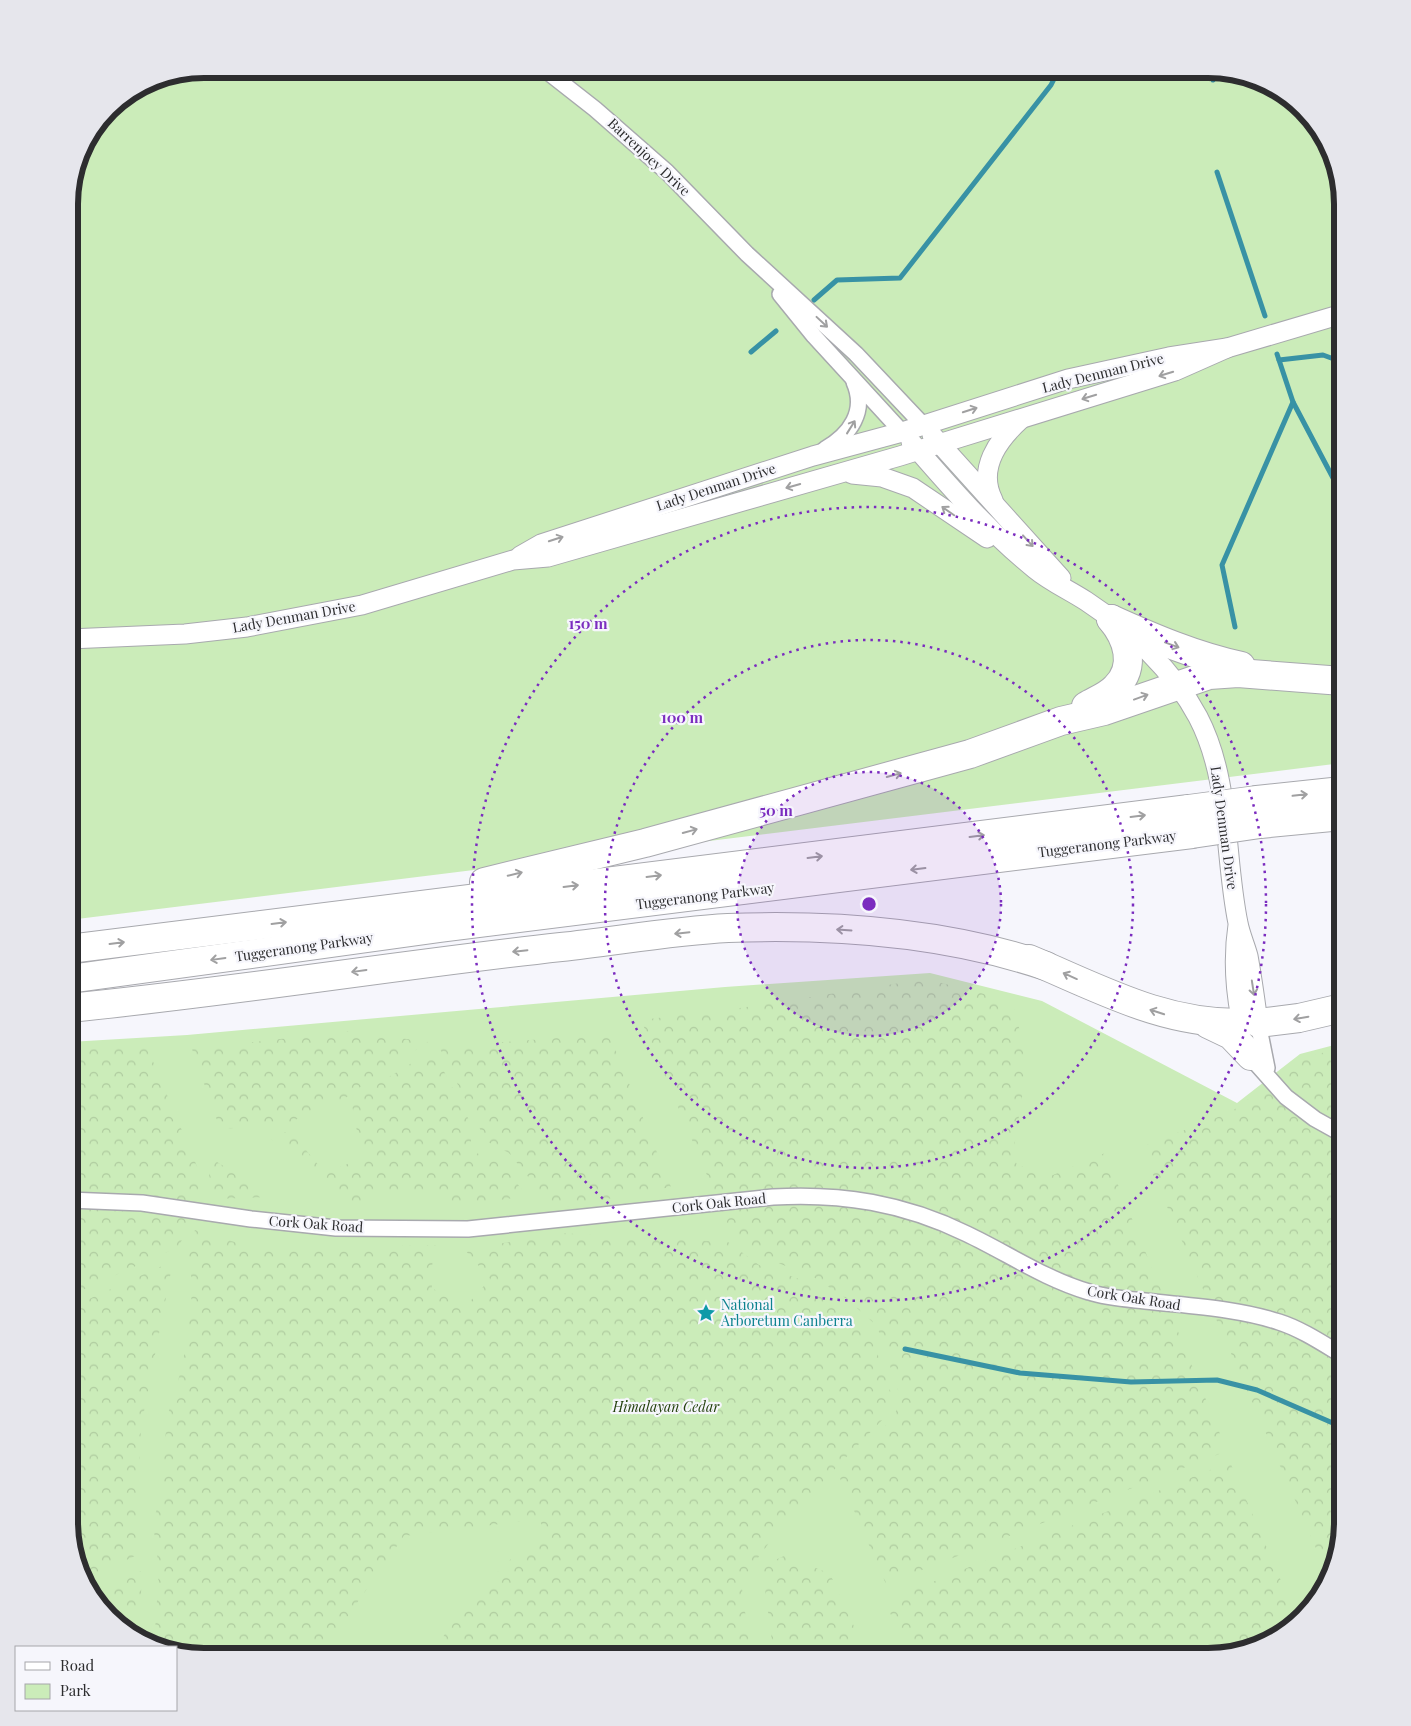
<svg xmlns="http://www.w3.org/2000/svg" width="1411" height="1726" viewBox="0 0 1411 1726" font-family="'Playfair Display',serif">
<defs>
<pattern id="forest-crowns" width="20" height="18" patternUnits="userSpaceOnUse" patternTransform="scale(1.25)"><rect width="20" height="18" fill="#cbecb9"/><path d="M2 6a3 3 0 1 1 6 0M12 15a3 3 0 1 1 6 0" fill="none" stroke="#afcb9f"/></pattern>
</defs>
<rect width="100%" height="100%" fill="#f6f6fc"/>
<g fill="#cbecb9">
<polygon points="203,69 1216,69 1275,87 1319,128 1342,203 1342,763 69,920 69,194 83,143 114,102 152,79"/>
<polygon points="930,973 1042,1001 1237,1103 1300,1054 1342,1043 1342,1523 1328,1583 1283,1634 1208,1657 203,1657 176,1651 176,1647 160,1647 143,1643 92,1598 69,1523 69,1042 187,1035 725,987"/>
</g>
<g fill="url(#forest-crowns)">
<polygon points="926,979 1012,1001 1026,1054 1025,1078 1013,1154 1017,1165 1053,1175 1105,1153 1227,1451 886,1584 839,1476 895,1415 900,1396 877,1326 847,1299 812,1276 757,1255 732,1234 641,1020 740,1008"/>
<polygon points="350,1031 428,1042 377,1075 344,1099 313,1109 289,1124 220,1129 192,1049"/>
<polygon points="609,1034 671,1187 554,1209 509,1153 486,1141 439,1047"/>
<polygon points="147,1047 201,1176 192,1222 178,1247 69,1296 69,1050"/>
<polygon points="1342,1048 1342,1523 1329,1578 1141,1147 1231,1112 1302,1058"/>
<polygon points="433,1050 471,1124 471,1151 500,1162 527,1196 454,1207 431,1191 377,1192 358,1213 265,1134 291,1132 325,1173 362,1158 352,1105 379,1083"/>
<polygon points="206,1155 272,1197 213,1199"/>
<polygon points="195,1230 258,1249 436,1245 431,1271 432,1288 464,1308 490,1279 465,1250 559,1233 728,1242 759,1265 808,1282 855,1317 871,1335 892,1396 888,1414 829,1475 769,1543 741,1581 751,1657 438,1657 435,1649 464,1605 517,1553 544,1538 540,1519 404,1536 319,1657 203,1657 176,1651 176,1647 154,1646 159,1570 153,1523 161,1493 167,1417 183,1364 191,1303 192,1286 188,1243"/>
<polygon points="173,1261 141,1427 135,1556 86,1579 69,1523 69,1308"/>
<polygon points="1230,1462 1297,1618 1283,1634 1208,1657 909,1657 885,1601"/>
<polygon points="786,1555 830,1574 868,1657 774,1657 762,1566"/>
<polygon points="143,1570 137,1638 92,1598 90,1594"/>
</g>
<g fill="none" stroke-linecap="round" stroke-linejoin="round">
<g stroke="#3892a5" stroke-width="5">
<polyline points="1210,69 1213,80"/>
<polyline points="1217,172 1265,316"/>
<polyline points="814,300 837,280 900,278 1051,85 1057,73"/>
<polyline points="751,352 776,331"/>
<polyline points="1279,360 1323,355 1342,362"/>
<polyline points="1293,402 1342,495"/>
<polyline points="1235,627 1222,565 1293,402 1277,354"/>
<polyline points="905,1349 1020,1373 1131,1382 1217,1380 1257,1390 1342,1427"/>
</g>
<g stroke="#a8a9ae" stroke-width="18">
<g id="minor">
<polyline points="544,69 595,109 667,172 747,254 856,354 924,426"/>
<polyline points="780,294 814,336 902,432"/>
<path d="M 825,449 C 850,435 867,411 854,382"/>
<polyline points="1258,1023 1267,1068"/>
<polyline points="1249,1050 1254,1061 1286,1097 1315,1119 1342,1134"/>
<path d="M 69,1200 L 142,1203 L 251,1219 L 336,1228 L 468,1229 L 773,1197 C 841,1193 904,1203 967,1234 C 1007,1253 1045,1279 1089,1292 C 1107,1298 1126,1299 1145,1301 C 1189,1306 1236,1308 1279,1322 C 1301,1329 1322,1343 1342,1355"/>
</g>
</g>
<g stroke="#a8a9ae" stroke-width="21">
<g id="tertiary">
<polyline points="932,435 1061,578"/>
<path d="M 911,442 C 950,487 989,532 1035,569 C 1051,582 1069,590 1086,601 C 1130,630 1173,670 1198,717 C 1231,780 1224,855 1238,923 C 1240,934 1245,945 1248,956 C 1252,978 1255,1000 1258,1023 L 1242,1023 C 1235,990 1233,958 1238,925"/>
<polyline points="852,474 882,477 913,488 987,538"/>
<path d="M 993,500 C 977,469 998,440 1020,420"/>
<polyline points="520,556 541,544 813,456 902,432 1068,379 1169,357 1227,348 1342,314"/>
<polyline points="69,639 185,634 247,627 362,605 513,560 548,557 900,456 1175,371 1227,348"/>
</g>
</g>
<g stroke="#a8a9ae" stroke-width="30">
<g id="motorway">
<path d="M 1111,619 C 1153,638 1195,656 1241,666"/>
<path d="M 1086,706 C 1096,700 1108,696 1116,687 C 1137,666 1127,638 1111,619"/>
<polyline points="1257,800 1342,791"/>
<polyline points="1260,824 1342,816"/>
<polyline points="484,882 645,843 970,754 1061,721 1104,711 1209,675 1238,673 1342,681"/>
<polyline points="69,949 1189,809"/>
<path d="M 1029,959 C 1101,989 1162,1024 1242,1023"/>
<polyline points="69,979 440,928 1192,834"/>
<path d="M 69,1008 C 233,992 397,965 561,947 C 616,941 672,931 728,928 C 836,924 944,932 1046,966"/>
<polyline points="1258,1023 1299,1018 1342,1008"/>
<polyline points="1208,1024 1231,1035 1251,1056"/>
</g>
</g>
<use href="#minor" stroke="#fff" stroke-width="15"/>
<use href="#tertiary" stroke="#fff" stroke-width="19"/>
<use href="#motorway" stroke="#fff" stroke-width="28"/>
<g stroke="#a8a9ae" stroke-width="30" stroke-linecap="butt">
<g id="motorway-bridge">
<polyline points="1189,809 1257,800"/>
<polyline points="1192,834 1260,824"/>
</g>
</g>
<use href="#motorway-bridge" stroke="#fff" stroke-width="28"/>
</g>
<defs><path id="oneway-shaft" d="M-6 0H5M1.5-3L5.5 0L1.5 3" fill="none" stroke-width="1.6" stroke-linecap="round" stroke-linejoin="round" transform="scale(1.25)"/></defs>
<g stroke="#a0a0a1">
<use href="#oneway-shaft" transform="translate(822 322) rotate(43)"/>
<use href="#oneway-shaft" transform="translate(1166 374) rotate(163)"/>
<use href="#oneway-shaft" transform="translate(1089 397) rotate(163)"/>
<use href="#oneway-shaft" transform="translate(970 410) rotate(-18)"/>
<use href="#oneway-shaft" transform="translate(851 427) rotate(-58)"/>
<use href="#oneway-shaft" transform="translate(793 486) rotate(164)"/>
<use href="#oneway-shaft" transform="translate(948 511) rotate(-145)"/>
<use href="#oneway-shaft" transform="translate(556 539) rotate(-18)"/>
<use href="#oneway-shaft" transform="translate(1028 541) rotate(48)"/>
<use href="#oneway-shaft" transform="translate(1172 645) rotate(20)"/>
<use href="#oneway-shaft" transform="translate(1141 697) rotate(-20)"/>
<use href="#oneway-shaft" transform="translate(894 775) rotate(-15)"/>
<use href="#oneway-shaft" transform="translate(1300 795) rotate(-6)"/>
<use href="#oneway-shaft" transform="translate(1138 816) rotate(-7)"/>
<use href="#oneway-shaft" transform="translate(690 831) rotate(-15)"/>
<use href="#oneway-shaft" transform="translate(977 836) rotate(-7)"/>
<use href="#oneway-shaft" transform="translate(815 857) rotate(-7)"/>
<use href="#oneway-shaft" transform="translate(918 869) rotate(173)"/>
<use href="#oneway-shaft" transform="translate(515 874) rotate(-14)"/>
<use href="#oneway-shaft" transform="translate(654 876) rotate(-7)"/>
<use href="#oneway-shaft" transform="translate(571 886) rotate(-7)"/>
<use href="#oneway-shaft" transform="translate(279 923) rotate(-7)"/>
<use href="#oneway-shaft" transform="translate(844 930) rotate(-176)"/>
<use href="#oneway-shaft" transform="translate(682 933) rotate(174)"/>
<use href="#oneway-shaft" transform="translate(117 943) rotate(-7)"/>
<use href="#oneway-shaft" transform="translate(520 951) rotate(174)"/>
<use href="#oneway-shaft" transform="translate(218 959) rotate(172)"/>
<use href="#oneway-shaft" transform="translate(359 971) rotate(172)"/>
<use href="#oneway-shaft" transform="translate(1070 976) rotate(-156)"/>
<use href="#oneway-shaft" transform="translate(1253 988) rotate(81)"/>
<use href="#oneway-shaft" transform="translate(1157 1012) rotate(-162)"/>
<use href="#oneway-shaft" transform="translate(1301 1018) rotate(170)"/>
</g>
<circle cx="869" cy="904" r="132" fill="#7b2cbf" fill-opacity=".12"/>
<g fill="none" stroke="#7b2cbf" stroke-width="2.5" stroke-dasharray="2.5 5">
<circle cx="869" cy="904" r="132"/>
<circle cx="869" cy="904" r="264"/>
<circle cx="869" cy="904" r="397"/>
</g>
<defs>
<g id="sight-bare" transform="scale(1.5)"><path d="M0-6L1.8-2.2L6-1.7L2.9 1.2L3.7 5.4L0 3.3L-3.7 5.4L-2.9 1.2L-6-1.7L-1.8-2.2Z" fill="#0f9aa8" stroke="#f6f6fc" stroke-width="2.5" paint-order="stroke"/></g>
</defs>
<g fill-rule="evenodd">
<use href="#sight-bare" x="706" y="1313"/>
</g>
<g text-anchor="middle" stroke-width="4.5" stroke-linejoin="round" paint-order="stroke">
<g font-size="14" fill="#2d2d2f" stroke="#f6f6fc">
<text transform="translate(649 157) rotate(43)" y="5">Barrenjoey Drive</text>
<text transform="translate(1103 373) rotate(-14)" y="5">Lady Denman Drive</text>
<text transform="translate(716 487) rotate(-18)" y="5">Lady Denman Drive</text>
<text transform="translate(294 617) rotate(-10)" y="5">Lady Denman Drive</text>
<text transform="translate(1224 828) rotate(82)" y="5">Lady Denman Drive</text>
<text transform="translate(1107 844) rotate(-7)" y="5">Tuggeranong Parkway</text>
<text transform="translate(705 896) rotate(-7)" y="5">Tuggeranong Parkway</text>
<text transform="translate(304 947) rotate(-8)" y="5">Tuggeranong Parkway</text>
<text transform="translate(719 1203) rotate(-6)" y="5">Cork Oak Road</text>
<text transform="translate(316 1224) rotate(4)" y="5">Cork Oak Road</text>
<text transform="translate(1134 1298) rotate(9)" y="5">Cork Oak Road</text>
</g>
<g font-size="14" fill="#0d838f" stroke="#f6f6fc" text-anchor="start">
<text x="721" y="1310">National<tspan x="721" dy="16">Arboretum Canberra</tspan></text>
</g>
<g font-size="14" font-style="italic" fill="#23410c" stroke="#f6f6fc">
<text x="666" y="1412">Himalayan Cedar</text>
</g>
</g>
<path d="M0 0H1411V1726H0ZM204 78H1208A126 126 0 0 1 1334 204V1522A126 126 0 0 1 1208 1648H204A126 126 0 0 1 78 1522V204A126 126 0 0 1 204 78Z" fill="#e6e6ec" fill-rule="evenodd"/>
<path fill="none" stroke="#2d2d2f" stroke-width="6" d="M204 78H1208A126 126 0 0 1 1334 204V1522A126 126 0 0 1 1208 1648H204A126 126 0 0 1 78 1522V204A126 126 0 0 1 204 78Z"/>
<circle cx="869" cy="904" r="8" fill="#7b2cbf" stroke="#f6f6fc" stroke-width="2.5"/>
<g font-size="15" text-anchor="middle" font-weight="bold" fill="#7b2cbf" stroke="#f6f6fc" stroke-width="4.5" stroke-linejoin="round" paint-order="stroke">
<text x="588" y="629">150 m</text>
<text x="682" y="723">100 m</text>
<text x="776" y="816">50 m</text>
</g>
<rect x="15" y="1646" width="162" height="65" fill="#f6f6fc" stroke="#a6a6aa"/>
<rect x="25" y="1662" width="25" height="8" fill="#ffffff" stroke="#a6a6aa"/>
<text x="60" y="1671" font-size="15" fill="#2d2d2f">Road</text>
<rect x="25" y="1684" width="25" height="15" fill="#cbecb9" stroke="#a6a6aa"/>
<text x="60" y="1696" font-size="15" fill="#2d2d2f">Park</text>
</svg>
